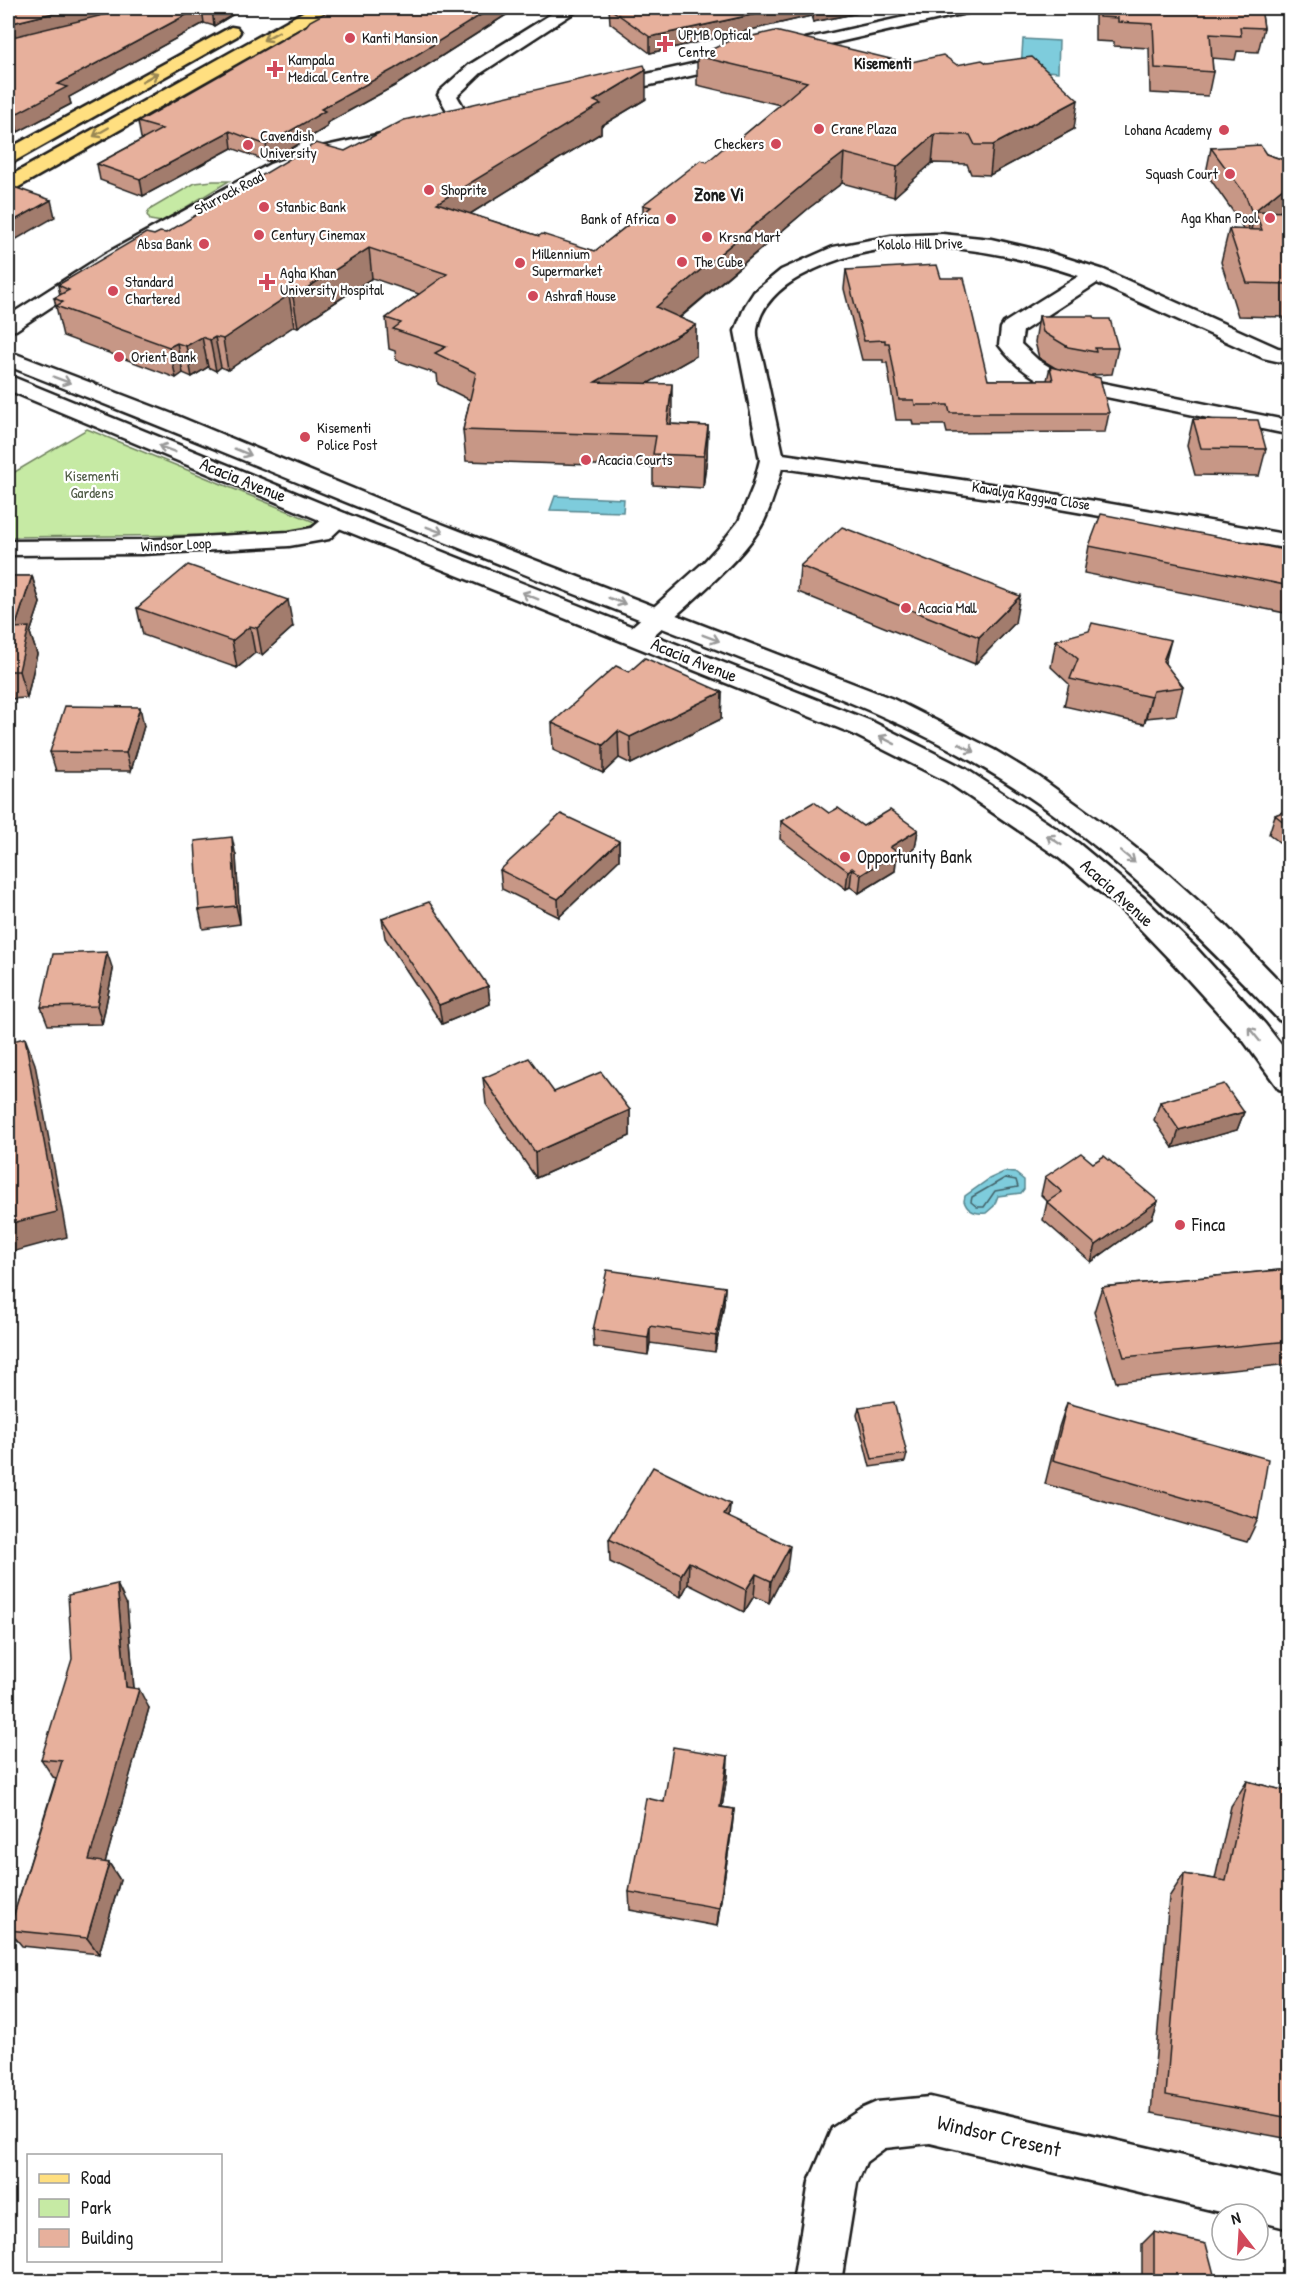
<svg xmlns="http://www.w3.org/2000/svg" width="1297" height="2289" viewBox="0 0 1297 2289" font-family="'Patrick Hand',sans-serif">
<rect width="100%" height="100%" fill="#fff"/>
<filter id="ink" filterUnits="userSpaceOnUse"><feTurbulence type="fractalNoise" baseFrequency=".0167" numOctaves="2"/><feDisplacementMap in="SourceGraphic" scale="12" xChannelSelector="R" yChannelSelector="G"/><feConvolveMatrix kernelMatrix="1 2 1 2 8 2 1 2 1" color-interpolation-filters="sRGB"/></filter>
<g filter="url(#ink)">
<g fill="#c6eaa4" stroke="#718360" stroke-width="1.5">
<polygon points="213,181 229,181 162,222 150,220 147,215 149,210 195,183"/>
<polygon points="87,429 317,523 301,531 216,535 8,537 8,476"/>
</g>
<g fill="#7eccdc" stroke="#57868f" stroke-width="1.5">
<polygon points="1023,39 1059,41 1058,72 1021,69"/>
<polygon points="555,496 624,499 623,512 550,510"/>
<path d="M 1004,1172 L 1015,1173 L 1024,1180 L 1024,1189 L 1021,1193 L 998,1196 L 994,1206 L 986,1213 C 975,1214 967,1211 964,1201 L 965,1196 L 989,1179 Z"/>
</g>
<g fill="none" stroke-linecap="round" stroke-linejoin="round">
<polygon stroke="#436269" stroke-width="1.5" points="1005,1178 1016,1180 1018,1187 995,1191 984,1207 977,1207 971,1202 972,1197"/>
<g stroke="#1c1c1c" stroke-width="5">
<g id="street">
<polygon points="561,8 581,8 481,73 457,96 471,120 469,124 455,124 438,95 440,91 469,65"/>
<polygon points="945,8 975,8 972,12 966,13 602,96 595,94 593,90 595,86 602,84"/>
<polygon points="403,129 410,131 413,135 410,139 329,157 284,172 119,262 16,330 8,331 8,316 105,254 270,164 317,148"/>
<path d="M 942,234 L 991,239 L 1047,252 L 1104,270 L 1278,348 L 1290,350 L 1290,364 L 1263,358 L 1097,283 L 1023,331 L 1021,344 L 1038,360 L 1063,375 L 1290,421 L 1290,431 L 1282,433 L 1048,385 C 1028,375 1012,363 999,345 L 1001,328 L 1004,323 L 1079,276 C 990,247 888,228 801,276 C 781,287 760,305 757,330 C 756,339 761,352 763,361 C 770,392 776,423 783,454 L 1031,490 L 1290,535 L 1290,549 L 1031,504 L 782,468 C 777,486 772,504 764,521 C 744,560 679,612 645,643 L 636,645 L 627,643 L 623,637 L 627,631 L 704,562 L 724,540 L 739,521 L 753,487 L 760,460 L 735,331 L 745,306 L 754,292 L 781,270 L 833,247 L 891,236 Z"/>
<polygon points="338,512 347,514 350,519 329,539 289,546 142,554 8,555 8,541 142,540 289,532 312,528 329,514"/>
<polygon points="930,2097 1290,2181 1290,2229 1258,2221 1258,2214 1228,2214 930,2143 885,2148 866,2162 857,2183 841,2282 793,2282 809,2182 832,2128 861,2109 877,2102"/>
</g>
</g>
<g stroke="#1c1c1c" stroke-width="5">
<g id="secondary">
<path d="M 8,351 L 175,415 L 390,504 L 893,699 L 994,750 L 1039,777 L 1119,835 L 1168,874 L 1224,924 L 1290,992 L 1290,1023 L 1279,1020 C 1187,924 1092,830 975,763 C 910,725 840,698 770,670 C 702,644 635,617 567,591 C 380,517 195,439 8,366 Z"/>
<polygon points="8,375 347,514 871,721 966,769 1078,843 1144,898 1196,948 1265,1024 1290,1056 1290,1092 1279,1089 1243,1040 1174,964 1124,912 1058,857 946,781 851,733 329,524 8,390"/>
</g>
</g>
<g stroke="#1c1c1c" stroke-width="5">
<g id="primary">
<polygon points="310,8 331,8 328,12 15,189 8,191 8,177"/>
<polygon points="231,27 237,28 240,32 237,36 15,161 8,163 8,149"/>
</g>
</g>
<use href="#street" fill="#fff" fill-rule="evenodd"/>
<use href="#secondary" fill="#fff" fill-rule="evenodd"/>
<use href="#primary" fill="#ffdf80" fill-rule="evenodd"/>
</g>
<g fill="#c79786" stroke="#1c1c1c" stroke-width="1.5">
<polygon points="8,8 244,8 214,26 204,23 69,97 71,104 18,132 8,130"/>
<polygon points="334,8 517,8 396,85 327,123 327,127 269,162 232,148 143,196 100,180 97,164 143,139 141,138 138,122 306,26"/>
<polygon points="609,8 884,8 813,22 811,16 650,53 610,23"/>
<polygon points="1095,8 1261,8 1264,28 1258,52 1237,51 1235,60 1212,58 1213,72 1208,96 1150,93 1149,48 1114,46 1114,42 1095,41"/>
<polygon points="697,56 907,63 957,65 1074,129 990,175 971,174 967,164 932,163 894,197 842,183 809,208 680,318 696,325 696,356 648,383 672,415 670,424 708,426 707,457 703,488 653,485 653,467 466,461 463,430 470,400 438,384 437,374 396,360 395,351 389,349 386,318 419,294 372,278 298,327 294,326 228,370 221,367 216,371 208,367 192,377 183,373 176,378 63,336 54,298 60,295 58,285 154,235 166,233 345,151 646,99 601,126 601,133 470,214 539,236 595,251 643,213 643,205 732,145 780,105 697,85"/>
<polygon points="1211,148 1266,154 1290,162 1290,202 1278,212 1290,212 1290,332 1288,332 1283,317 1238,316 1221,262 1229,229 1243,230 1239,220 1206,173"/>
<polygon points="846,270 941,278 988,380 1047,380 1050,367 1057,369 1039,358 1035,342 1039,316 1095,319 1118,348 1112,374 1092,375 1092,376 1109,413 1105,432 947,433 945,425 913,425 912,420 896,420 887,363 883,363 883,360 862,360 844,289"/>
<polygon points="1193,419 1266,449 1259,476 1195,475 1187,446"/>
<polygon points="1089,546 1290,551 1290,614 1084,573"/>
<polygon points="800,566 1015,623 975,664 798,592"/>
<polygon points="8,576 32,576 40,603 30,633 37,654 27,698 8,699"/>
<polygon points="137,608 293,627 262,655 255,653 237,668 143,635"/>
<polygon points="1056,640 1165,664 1183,687 1176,715 1146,718 1144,724 1064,706 1069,684 1051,667"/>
<polygon points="629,672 722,692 721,719 631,764 619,758 603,773 553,750 552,723"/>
<polygon points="144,726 131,771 56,771 50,752"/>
<polygon points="1290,809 1290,851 1269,834 1275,815"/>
<polygon points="829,813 863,826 918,830 915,848 896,860 895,871 859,893 850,887 846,889 780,839 781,821"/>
<polygon points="619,841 619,860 559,917 502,889 500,870"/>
<polygon points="236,856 240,924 203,929 199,910"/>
<polygon points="382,919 488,986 490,1004 442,1024 385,938"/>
<polygon points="113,970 102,1024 48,1025 41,1007"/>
<polygon points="483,1078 554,1092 630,1110 630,1136 536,1178 486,1104"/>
<polygon points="1160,1102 1244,1112 1237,1130 1173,1148 1154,1120"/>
<polygon points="1093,1163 1158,1201 1152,1218 1091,1262 1043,1220 1047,1202 1048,1202 1041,1195 1045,1177"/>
<polygon points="1290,1269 1290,1364 1116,1382 1094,1312 1102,1287"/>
<polygon points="725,1287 724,1304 715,1352 650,1343 648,1355 594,1347 593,1330"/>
<polygon points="1067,1403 1258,1519 1247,1542 1045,1484 1059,1427"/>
<polygon points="859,1407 907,1454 905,1462 870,1467 857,1415"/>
<polygon points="730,1504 729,1517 787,1569 769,1603 754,1596 744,1612 688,1584 681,1597 610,1562 609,1539"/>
<polygon points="127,1605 134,1688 149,1708 105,1862 109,1863 120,1880 99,1954 22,1946 9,1930 56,1778 53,1777 41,1759"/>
<polygon points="728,1756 727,1776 722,1807 734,1809 732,1828 717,1926 630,1910 629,1892 664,1802"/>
<polygon points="1247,1781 1290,1792 1290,2139 1151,2113 1169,1897 1184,1874 1215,1879 1231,1806"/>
<polygon points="1154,2232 1216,2282 1142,2282 1142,2244"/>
</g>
<g fill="#a27b6d" stroke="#1c1c1c" stroke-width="1.5">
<polygon points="74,8 145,8 8,42 8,24"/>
<polygon points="199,8 202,8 204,23 69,97 71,104 18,132 14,115 58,84"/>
<polygon points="214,8 244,8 214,26 212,9"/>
<polygon points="492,8 517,8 396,85 327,123 327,127 269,162 266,145 321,109"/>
<polygon points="783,8 812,8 811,16 650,53 650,37"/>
<polygon points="814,8 884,8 813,22"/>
<polygon points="646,70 646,99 601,126 601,133 439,233 437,203 594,101"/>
<polygon points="1078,100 1074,129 990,175 993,145"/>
<polygon points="230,131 232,148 143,196 140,179"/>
<polygon points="935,134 932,163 894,197 897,167"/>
<polygon points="844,153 842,183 809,208 656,337 656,307 811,178"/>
<polygon points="1290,182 1290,202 1261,226 1255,211 1250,235 1246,238 1252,213"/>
<polygon points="51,200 55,217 8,244 8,224"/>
<polygon points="369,248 372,278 298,327 293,297"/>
<polygon points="289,295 294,326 228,370 223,339"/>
<polygon points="696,325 696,356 596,413 595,382"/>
<polygon points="202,337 208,367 192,377 186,346"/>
<polygon points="215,337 221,367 216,371 210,340"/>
<polygon points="177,343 183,373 176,378 169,347"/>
<polygon points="672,384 672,415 667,455 667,424"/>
<polygon points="708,426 707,457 703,488 704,456"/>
<polygon points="32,576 40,603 30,633 37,654 27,698 19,671 15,628"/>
<polygon points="1020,596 1015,623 975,664 979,637"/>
<polygon points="288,600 293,627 262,655 257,628"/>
<polygon points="250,626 255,653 237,668 232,641"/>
<polygon points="1171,640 1164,667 1163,661"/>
<polygon points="1153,691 1146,718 1144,724 1151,697"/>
<polygon points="722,692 721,719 631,764 630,737"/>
<polygon points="140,707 144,726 131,771 126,753"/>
<polygon points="618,731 619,758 603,773 603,745"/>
<polygon points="918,830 915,848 896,860 895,871 859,893 861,875 890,847"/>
<polygon points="232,837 236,856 240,924 236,906"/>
<polygon points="619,841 619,860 559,917 558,899"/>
<polygon points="852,868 850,887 846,889 848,871"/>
<polygon points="107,952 113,970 102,1024 97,1006"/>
<polygon points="488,986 490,1004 442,1024 439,1005"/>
<polygon points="25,1038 35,1064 67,1237 8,1253 8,1224"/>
<polygon points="630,1110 630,1136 536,1178 535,1152"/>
<polygon points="1244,1112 1237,1130 1173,1148 1179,1130"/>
<polygon points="1158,1201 1152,1218 1091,1262 1096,1245"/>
<polygon points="725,1287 724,1304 715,1352 716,1336"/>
<polygon points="650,1326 650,1343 648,1355 648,1338"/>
<polygon points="730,1504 728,1527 724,1515"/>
<polygon points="790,1546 787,1569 769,1603 771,1581"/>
<polygon points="689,1562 688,1584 681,1597 681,1575"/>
<polygon points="756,1574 754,1596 744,1612 746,1590"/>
<polygon points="117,1584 127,1605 135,1702 139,1689 149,1708 101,1877 89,1860 126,1687"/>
<polygon points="728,1756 727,1776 719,1826 720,1807"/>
<polygon points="734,1809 732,1828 717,1926 719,1908"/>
<polygon points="109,1863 120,1880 99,1954 87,1938"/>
</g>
<g fill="#e7b09c" stroke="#1c1c1c" stroke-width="1.5">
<polygon points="8,8 74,8 8,24"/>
<polygon points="132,8 199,8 58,84 67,87 14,115 8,113 8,38"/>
<polygon points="334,8 492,8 394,69 321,109 325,111 266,145 230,131 140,179 97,164 162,129 138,122 306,26 310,21"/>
<polygon points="609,8 783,8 650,37"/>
<polygon points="1099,8 1261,8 1264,28 1240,27 1241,36 1210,34 1213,72 1155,68 1153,24 1118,22 1118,18 1099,17"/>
<polygon points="775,31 907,63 943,55 957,65 982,60 987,63 1032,57 1078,100 993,145 975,145 970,135 935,134 897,167 844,153 811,178 656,307 696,325 595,382 672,384 667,424 708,426 704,456 653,454 656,436 463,430 476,373 435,353 446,347 393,329 401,323 386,318 447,274 369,248 293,297 289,295 223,339 215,337 210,340 202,337 186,346 177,343 169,347 56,306 63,302 54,298 69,290 58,285 146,233 154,235 160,232 166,233 316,143 345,151 404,120 644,65 646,70 594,101 601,104 437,203 539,236 542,234 595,251 651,207 643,205 701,160 707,162 728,144 732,145 807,82 697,56 730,41"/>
<polygon points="1260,145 1266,154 1290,162 1290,182 1252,213 1245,194 1211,148"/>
<polygon points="8,185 51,200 8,224"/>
<polygon points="1255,211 1290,212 1290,284 1247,283 1229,229 1262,230"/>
<polygon points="937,265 941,278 964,278 988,380 1053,380 1050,367 1100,378 1109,413 950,413 948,405 915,405 914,400 899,400 889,343 885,343 885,340 864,341 846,270"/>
<polygon points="1039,316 1094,316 1095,319 1110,319 1118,348 1095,348 1096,352 1068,347 1043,332"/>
<polygon points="1193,419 1258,420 1266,449 1201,448"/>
<polygon points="1101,514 1290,551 1290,586 1089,546"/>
<polygon points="842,527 1020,596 979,637 800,566"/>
<polygon points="188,565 288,600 257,628 250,626 232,641 137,608"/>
<polygon points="8,576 32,576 15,628 29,627 19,671 8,671"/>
<polygon points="1092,623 1171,640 1163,661 1183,687 1153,691 1151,697 1070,679 1078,659 1056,640 1089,631"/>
<polygon points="645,658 722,692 630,737 618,731 603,745 552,723 616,666 629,672"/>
<polygon points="65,706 140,707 126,753 50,752"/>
<polygon points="814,802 829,813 838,808 863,826 890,810 918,830 890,847 897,852 861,875 852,868 848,871 781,821"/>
<polygon points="1290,809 1290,827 1275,815"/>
<polygon points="561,814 619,841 558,899 500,870"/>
<polygon points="232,837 236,906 199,910 195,841"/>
<polygon points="429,902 488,986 439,1005 382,919"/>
<polygon points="107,952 97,1006 41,1007 53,954"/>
<polygon points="25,1038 57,1212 8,1224 8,1042"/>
<polygon points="529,1058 554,1092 601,1072 630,1110 535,1152 483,1078"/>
<polygon points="1224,1084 1244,1112 1179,1130 1160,1102"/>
<polygon points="1081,1153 1093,1163 1104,1156 1158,1201 1096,1245 1047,1202 1062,1192 1045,1177"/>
<polygon points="1290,1269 1290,1341 1124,1357 1102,1287"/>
<polygon points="607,1270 725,1287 716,1336 650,1326 648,1338 593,1330"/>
<polygon points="894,1402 907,1454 872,1459 859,1407"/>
<polygon points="1067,1403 1268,1459 1258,1519 1053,1460"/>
<polygon points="653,1467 730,1504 724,1515 790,1546 771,1581 756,1574 746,1590 689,1562 681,1575 609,1539"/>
<polygon points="117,1584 126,1687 139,1689 89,1860 109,1863 87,1938 9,1930 62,1761 41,1759 72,1659 68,1595"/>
<polygon points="673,1747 728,1756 720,1807 734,1809 719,1908 629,1892 646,1798 664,1802"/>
<polygon points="1247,1781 1290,1792 1290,2118 1166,2095 1184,1874 1226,1881"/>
<polygon points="1154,2232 1206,2244 1216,2282 1154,2282"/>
<polygon points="467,2279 467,2282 450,2282"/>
</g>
<defs><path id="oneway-shaft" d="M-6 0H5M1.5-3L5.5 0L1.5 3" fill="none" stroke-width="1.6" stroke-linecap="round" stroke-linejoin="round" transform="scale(1.5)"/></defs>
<g stroke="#998753">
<use href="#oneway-shaft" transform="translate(271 36) rotate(151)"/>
<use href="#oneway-shaft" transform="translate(150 77) rotate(-29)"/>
<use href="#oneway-shaft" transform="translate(101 132) rotate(150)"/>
</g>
<g stroke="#999">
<use href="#oneway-shaft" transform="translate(62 380) rotate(21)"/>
<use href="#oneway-shaft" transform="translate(167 449) rotate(-159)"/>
<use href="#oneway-shaft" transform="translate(243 452) rotate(22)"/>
<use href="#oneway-shaft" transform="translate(435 530) rotate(21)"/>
<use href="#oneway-shaft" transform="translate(530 596) rotate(-158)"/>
<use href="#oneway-shaft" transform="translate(617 601) rotate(21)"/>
<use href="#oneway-shaft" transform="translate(711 638) rotate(21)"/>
<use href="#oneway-shaft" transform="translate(887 740) rotate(-153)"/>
<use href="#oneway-shaft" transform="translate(967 748) rotate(27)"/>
<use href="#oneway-shaft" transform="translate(1054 840) rotate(-146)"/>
<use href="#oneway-shaft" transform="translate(1128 857) rotate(39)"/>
<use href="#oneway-shaft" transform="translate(1254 1034) rotate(-129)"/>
</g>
</g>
<g fill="#d1495b" stroke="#fff" stroke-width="2">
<circle cx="350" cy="38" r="6"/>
<path d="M662 35h6v6h6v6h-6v6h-6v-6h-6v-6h6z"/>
<path d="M272 60h6v6h6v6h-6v6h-6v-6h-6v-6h6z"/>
<circle cx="819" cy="129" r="6"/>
<circle cx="1224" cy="130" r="6"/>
<circle cx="776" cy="144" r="6"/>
<circle cx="248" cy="145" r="6"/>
<circle cx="1230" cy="174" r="6"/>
<circle cx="429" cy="190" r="6"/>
<circle cx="264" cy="207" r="6"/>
<circle cx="1270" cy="218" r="6"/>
<circle cx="671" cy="219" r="6"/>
<circle cx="259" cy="235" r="6"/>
<circle cx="707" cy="237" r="6"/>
<circle cx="204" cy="244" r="6"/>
<circle cx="682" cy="262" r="6"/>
<circle cx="520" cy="263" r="6"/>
<path d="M264 273h6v6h6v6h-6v6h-6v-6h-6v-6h6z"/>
<circle cx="113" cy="291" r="6"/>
<circle cx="533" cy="296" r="6"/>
<circle cx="119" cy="357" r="6"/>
<circle cx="305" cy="437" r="6"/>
<circle cx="586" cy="460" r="6"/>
<circle cx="906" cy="608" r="6"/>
<circle cx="845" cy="857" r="6"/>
<circle cx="1180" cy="1225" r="6"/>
</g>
<g text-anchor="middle" stroke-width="4.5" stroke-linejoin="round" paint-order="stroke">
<g font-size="15" fill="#1c1c1c" stroke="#fff" text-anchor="start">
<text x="678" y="40">UPMB Optical<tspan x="678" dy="17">Centre</tspan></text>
<text x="362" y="43">Kanti Mansion</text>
<text x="288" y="65">Kampala<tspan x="288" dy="17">Medical Centre</tspan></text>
<text x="831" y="134">Crane Plaza</text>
<text x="1212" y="135" text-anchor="end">Lohana Academy</text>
<text x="260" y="141">Cavendish<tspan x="260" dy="17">University</tspan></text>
<text x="764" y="149" text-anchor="end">Checkers</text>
<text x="1218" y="179" text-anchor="end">Squash Court</text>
<text x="441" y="195">Shoprite</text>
<text x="276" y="212">Stanbic Bank</text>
<text x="1258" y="223" text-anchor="end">Aga Khan Pool</text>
<text x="659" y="224" text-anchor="end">Bank of Africa</text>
<text x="271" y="240">Century Cinemax</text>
<text x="719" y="242">Krsna Mart</text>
<text x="192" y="249" text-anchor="end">Absa Bank</text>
<text x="532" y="259">Millennium<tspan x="532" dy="17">Supermarket</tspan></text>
<text x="694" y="267">The Cube</text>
<text x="280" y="278">Agha Khan<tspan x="280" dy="17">University Hospital</tspan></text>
<text x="125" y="287">Standard<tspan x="125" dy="17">Chartered</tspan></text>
<text x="545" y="301">Ashrafi House</text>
<text x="131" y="362">Orient Bank</text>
<text x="317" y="433">Kisementi<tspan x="317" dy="17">Police Post</tspan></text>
<text x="598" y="465">Acacia Courts</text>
<text x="918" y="613">Acacia Mall</text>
</g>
<g font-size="15" fill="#1c1c1c" stroke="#fff">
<text transform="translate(229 193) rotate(-28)" y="5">Sturrock Road</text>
<text transform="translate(920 244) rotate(-1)" y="5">Kololo Hill Drive</text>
<text transform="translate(1031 496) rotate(9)" y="5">Kawalya Kaggwa Close</text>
<text transform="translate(176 545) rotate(-3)" y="5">Windsor Loop</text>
</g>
<g font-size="15" fill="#4f5a45" stroke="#fff">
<text x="92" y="481">Kisementi<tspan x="92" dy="17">Gardens</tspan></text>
</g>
<g font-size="16" font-weight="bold" fill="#1c1c1c" stroke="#fff">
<text x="883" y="69">Kisementi</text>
</g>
<g font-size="18" font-weight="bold" fill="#1c1c1c" stroke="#fff">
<text x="719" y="201">Zone Vi</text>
</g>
<g font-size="18" fill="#1c1c1c" stroke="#fff">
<text transform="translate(243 480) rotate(22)" y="6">Acacia Avenue</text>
<text transform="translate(694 660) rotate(22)" y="6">Acacia Avenue</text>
<text transform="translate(1117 893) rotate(42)" y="6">Acacia Avenue</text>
</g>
<g font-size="18" fill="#1c1c1c" stroke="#fff" text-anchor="start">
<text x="857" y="863">Opportunity Bank</text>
<text x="1192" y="1231">Finca</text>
</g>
<g font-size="21" fill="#1c1c1c" stroke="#fff">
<text transform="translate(999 2136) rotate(13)" y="7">Windsor Cresent</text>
</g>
</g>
<rect width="1297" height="2289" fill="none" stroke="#fff" stroke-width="30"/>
<rect x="15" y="15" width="1267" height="2259" fill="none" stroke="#1c1c1c" stroke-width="2" filter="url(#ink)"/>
<rect x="27" y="2154" width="195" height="108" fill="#ffffff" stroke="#a4a4a4" stroke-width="1.5"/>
<rect x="39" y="2174" width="30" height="9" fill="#ffdf80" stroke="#a4a4a4" stroke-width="1.5"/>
<text x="81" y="2184" font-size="18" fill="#1c1c1c">Road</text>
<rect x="39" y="2199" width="30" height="18" fill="#c6eaa4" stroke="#a4a4a4" stroke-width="1.5"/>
<text x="81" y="2214" font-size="18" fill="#1c1c1c">Park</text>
<rect x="39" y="2229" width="30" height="18" fill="#e7b09c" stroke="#a4a4a4" stroke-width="1.5"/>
<text x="81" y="2244" font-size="18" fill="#1c1c1c">Building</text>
<g transform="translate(1240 2232) rotate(343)"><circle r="28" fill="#ffffff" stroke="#a4a4a4" stroke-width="1.5"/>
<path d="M0-4.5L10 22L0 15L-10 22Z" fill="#d1495b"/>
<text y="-9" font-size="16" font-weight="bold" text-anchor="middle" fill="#1c1c1c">N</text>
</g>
</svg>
